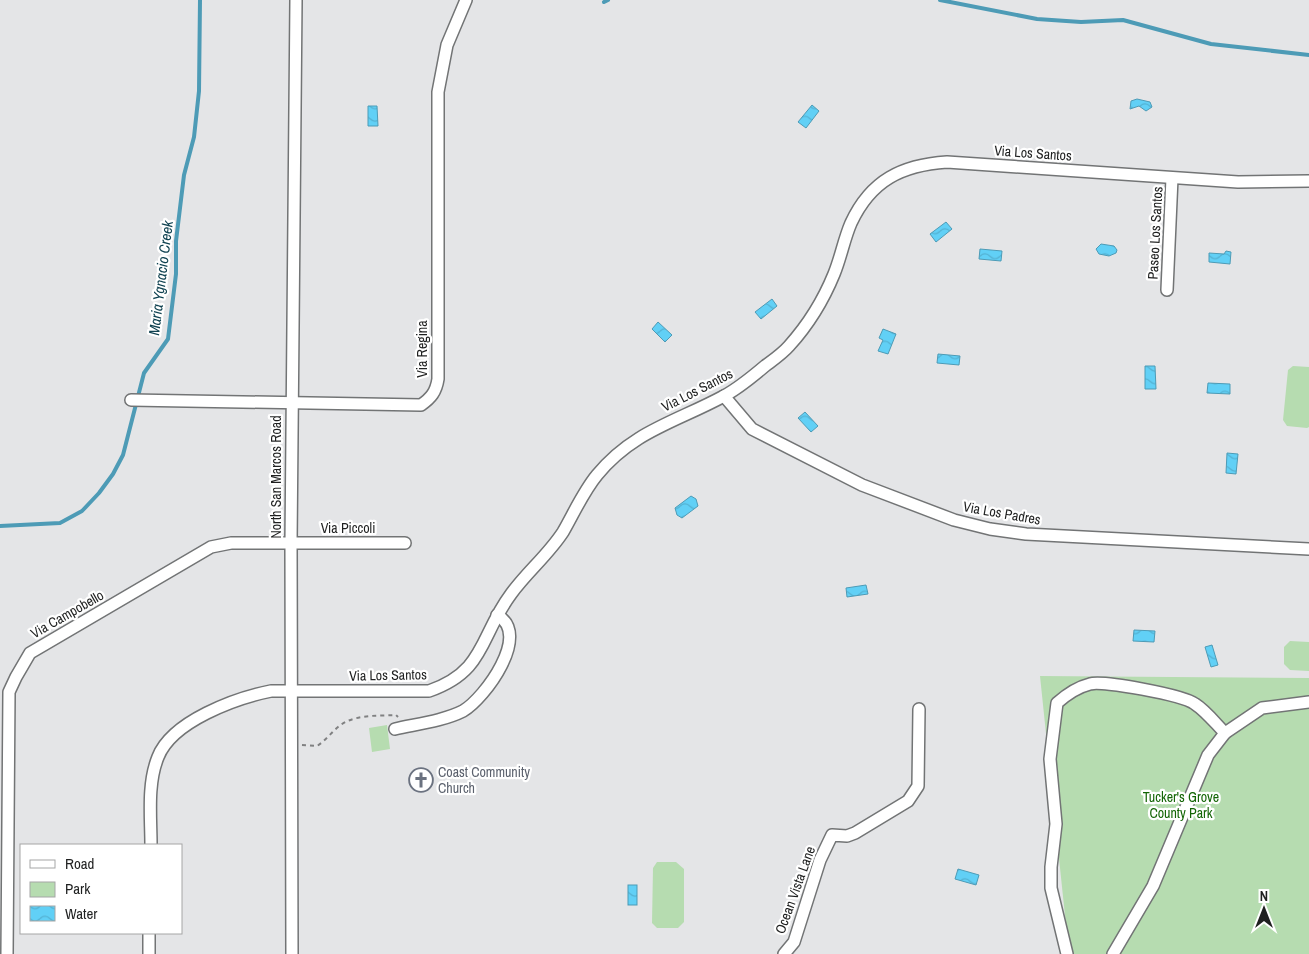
<svg xmlns="http://www.w3.org/2000/svg" width="1309" height="954" viewBox="0 0 1309 954" font-family="'Archivo Narrow',sans-serif">
<defs>
<pattern id="water-waves" width="16" height="10" patternUnits="userSpaceOnUse" patternTransform="scale(1.25)"><rect width="16" height="10" fill="#61d0f6"/><path d="M0 5q4-4 8 0t8 0" fill="none" stroke="#54b2d3"/></pattern>
</defs>
<rect width="100%" height="100%" fill="#e4e5e7"/>
<g fill="#b6dcb0">
<polygon points="1293,366 1309,367 1309,427 1307,428 1287,426 1283,420 1288,370"/>
<polygon points="1290,641 1309,642 1309,671 1290,670 1284,664 1284,647"/>
<polygon points="1040,676 1309,678 1309,954 1069,954"/>
<polygon points="387,725 390,749 372,752 369,728"/>
<polygon points="657,862 676,862 684,869 684,922 678,928 657,928 652,923 653,868"/>
</g>
<g fill="url(#water-waves)" stroke="#4d9bb6">
<polygon points="1137,99 1150,102 1152,107 1146,111 1139,106 1130,109 1131,101"/>
<polygon points="812,105 819,111 806,128 798,122"/>
<polygon points="368,106 377,106 378,126 368,126"/>
<polygon points="946,222 952,229 936,242 930,234"/>
<polygon points="1101,244 1114,246 1117,250 1116,253 1109,256 1099,254 1096,249"/>
<polygon points="980,249 1002,251 1001,261 979,259"/>
<polygon points="1226,251 1231,252 1230,264 1209,262 1209,253 1224,254"/>
<polygon points="772,299 777,306 761,319 755,312"/>
<polygon points="658,322 672,335 665,342 652,329"/>
<polygon points="883,329 896,334 888,354 878,351 883,340 879,338"/>
<polygon points="938,354 960,356 959,365 937,363"/>
<polygon points="1145,366 1155,366 1156,389 1145,389"/>
<polygon points="1208,383 1230,384 1230,394 1207,393"/>
<polygon points="805,412 818,426 811,432 798,418"/>
<polygon points="1227,453 1238,454 1236,474 1226,473"/>
<polygon points="691,496 696,499 698,506 682,518 677,515 675,508"/>
<polygon points="866,585 868,594 847,597 846,588"/>
<polygon points="1134,630 1155,631 1154,642 1133,641"/>
<polygon points="1212,645 1218,665 1211,667 1205,647"/>
<polygon points="958,869 979,875 976,885 955,879"/>
<rect x="628" y="885" width="9" height="20"/>
</g>
<g fill="none" stroke-linecap="round" stroke-linejoin="round">
<g stroke="#4d9bb6" stroke-width="4">
<polyline points="940,0 1037,19 1081,22 1123,20 1211,44 1309,55"/>
<polyline points="604,2 608,0"/>
<polyline points="0,526 60,523 82,511 99,493 113,474 123,455 144,373 168,339 176,274 176,241 184,175 194,137 199,91 200,0"/>
</g>
<g stroke="#727475" stroke-width="14">
<g id="minor">
<polyline points="1167,290 1172,178"/>
<polyline points="724,396 752,429 862,485 954,520 990,529 1026,534 1309,549"/>
<path d="M 131,400 L 421,405 C 431,398 436,392 438,379 L 438,92 L 447,45 L 466,0"/>
<path d="M 395,729 C 417,724 443,721 463,711 C 485,698 532,634 497,615"/>
<path d="M 151,845 C 151,817 147,784 158,757 C 172,721 236,698 271,691 L 429,691 C 486,671 479,637 511,594 C 527,572 548,555 563,532 C 574,513 583,492 597,475 C 633,431 676,422 724,396 C 739,388 752,377 765,366 C 773,360 782,354 789,346 C 808,325 823,301 834,274 C 841,257 844,239 851,223 C 871,180 902,165 947,162 L 1238,182 L 1309,181"/>
<polyline points="7,954 9,692 16,677 30,653 211,547 231,543 405,543"/>
<polyline points="149,954 149,933"/>
<polyline points="292,954 291,543 296,0"/>
<polyline points="784,954 794,942 820,860 832,835 847,836 855,833 908,801 918,786 919,709"/>
<path d="M 1067,954 L 1051,888 L 1051,867 L 1056,824 L 1050,759 L 1057,703 C 1066,695 1078,687 1090,684 C 1102,680 1183,695 1195,704 C 1206,711 1216,724 1225,733"/>
<polyline points="1113,954 1153,886 1208,755 1225,733 1262,708 1309,702"/>
</g>
</g>
<path stroke="#808182" stroke-width="2" stroke-dasharray="4 4" stroke-linecap="butt" d="M 302,745 L 317,746 C 325,741 331,733 338,727 C 353,714 377,716 396,715 L 398,717"/>
<use href="#minor" stroke="#fff" stroke-width="11"/>
</g>
<defs>
<g id="church-ring" transform="scale(1.25)"><circle r="9.5" fill="#fff" stroke="#6b7280" stroke-width="1.5"/><path d="M-1.2-6h2.4v3.5h3.3v2.4h-3.3V6h-2.4V-.1h-3.3v-2.4h3.3Z" fill="#6b7280"/></g>
</defs>
<g fill-rule="evenodd">
<use href="#church-ring" x="421" y="780"/>
</g>
<g text-anchor="middle" stroke-width="4.5" stroke-linejoin="round" paint-order="stroke">
<g font-size="14" fill="#1f2020" stroke="#fff">
<text transform="translate(1033 153) rotate(4)" y="5">Via Los Santos</text>
<text transform="translate(1155 233) rotate(-87)" y="5">Paseo Los Santos</text>
<text transform="translate(422 349) rotate(-90)" y="5">Via Regina</text>
<text transform="translate(697 390) rotate(-27)" y="5">Via Los Santos</text>
<text transform="translate(276 477) rotate(-90)" y="5">North San Marcos Road</text>
<text transform="translate(1002 513) rotate(10)" y="5">Via Los Padres</text>
<text x="348" y="533">Via Piccoli</text>
<text transform="translate(67 614) rotate(-30)" y="5">Via Campobello</text>
<text transform="translate(388 675) rotate(-1)" y="5">Via Los Santos</text>
<text transform="translate(795 890) rotate(-70)" y="5">Ocean Vista Lane</text>
</g>
<g font-size="14" fill="#5b616d" stroke="#fff" text-anchor="start">
<text x="438" y="777">Coast Community<tspan x="438" dy="16">Church</tspan></text>
</g>
<g font-size="14" fill="#136505" stroke="#fff">
<text x="1181" y="802">Tucker's Grove<tspan x="1181" dy="16">County Park</tspan></text>
</g>
<g font-size="15" font-style="italic" fill="#104251" stroke="#fff">
<text transform="translate(161 278) rotate(-83)" y="5">Maria Ygnacio Creek</text>
</g>
</g>
<rect x="20" y="844" width="162" height="90" fill="#ffffff" stroke="#a5a6a6"/>
<rect x="30" y="860" width="25" height="8" fill="#ffffff" stroke="#a5a6a6"/>
<text x="65" y="869" font-size="15" fill="#1f2020">Road</text>
<rect x="30" y="882" width="25" height="15" fill="#b6dcb0" stroke="#a5a6a6"/>
<text x="65" y="894" font-size="15" fill="#1f2020">Park</text>
<rect x="30" y="906" width="25" height="15" fill="url(#water-waves)" stroke="#a5a6a6"/>
<text x="65" y="919" font-size="15" fill="#1f2020">Water</text>
<g transform="translate(1264 909)" stroke="#ffffff" stroke-width="4" paint-order="stroke">
<path d="M0-4L9 19L0 12L-9 19Z" fill="#1f2020"/>
<text y="-8" font-size="14" font-weight="bold" text-anchor="middle" fill="#1f2020">N</text>
</g>
</svg>
